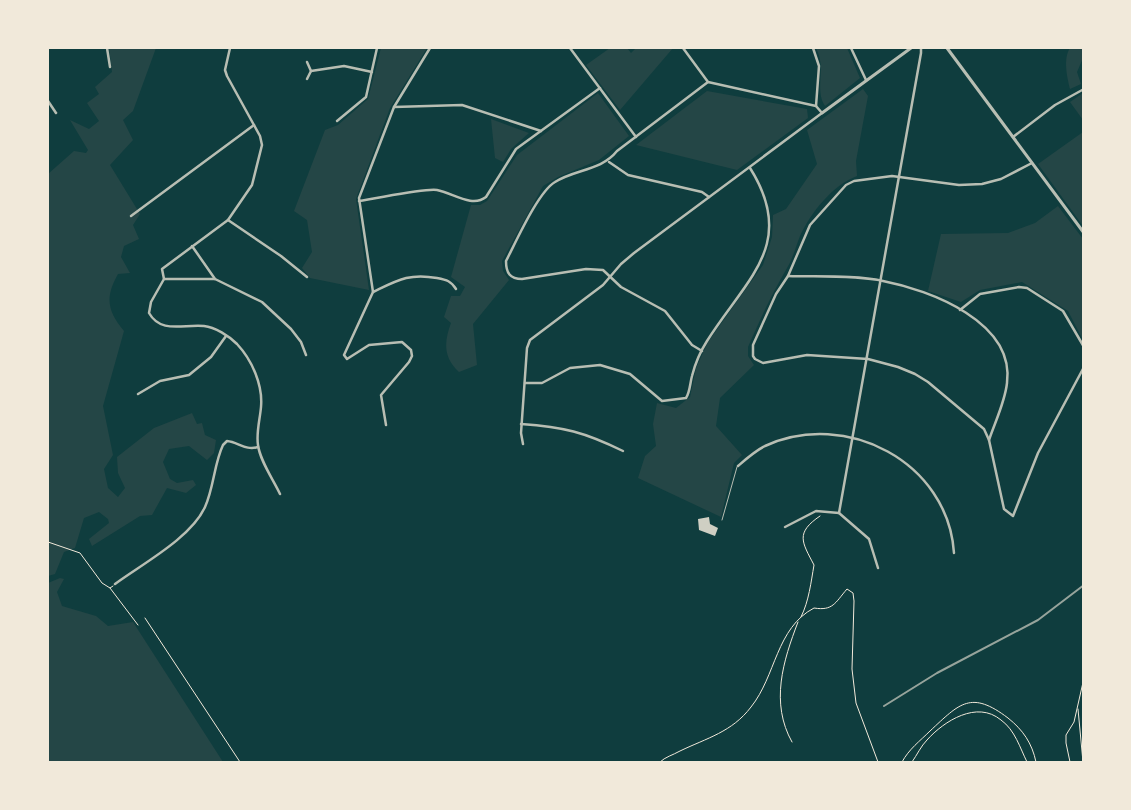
<svg xmlns="http://www.w3.org/2000/svg" width="1131" height="810" viewBox="0 0 1131 810" font-family="Inter,sans-serif">
<rect width="100%" height="100%" fill="#0f3d3e"/>
<g fill="#244646">
<path d="M 109,48 L 156,48 L 133,111 L 123,120 L 133,140 L 110,165 L 140,214 L 133,225 L 139,239 L 124,246 L 121,257 L 130,273 L 118,274 C 105,297 107,311 124,331 L 103,406 L 113,455 L 104,469 L 108,488 L 118,497 L 125,488 L 118,473 L 117,457 L 154,428 L 192,413 L 197,424 L 202,423 L 205,435 L 216,440 L 214,453 L 207,460 L 189,446 L 169,449 L 163,462 L 170,479 L 177,483 L 193,480 L 196,485 L 186,493 L 167,488 L 152,515 L 140,516 L 92,546 L 89,539 L 109,523 L 108,519 L 99,512 L 84,518 L 75,548 L 64,552 L 55,574 L 48,576 L 48,174 L 74,151 L 86,153 L 88,150 L 70,120 L 89,129 L 99,121 L 87,103 L 99,94 L 95,87 L 112,72 Z"/>
<polygon points="381,48 427,48 390,108 356,199 369,290 310,278 302,268 312,252 307,220 294,211 325,130 338,125 368,99"/>
<polygon points="610,48 627,48 631,53 636,48 673,48 620,110 586,65"/>
<path d="M 816,48 L 847,48 L 860,78 L 825,106 C 814,89 827,69 816,48 Z"/>
<path d="M 1070,48 L 1084,48 L 1083,58 L 1077,72 L 1081,84 L 1070,89 C 1067,77 1063,58 1070,48 Z"/>
<path d="M 863,89 L 868,96 L 856,161 L 857,176 C 833,185 811,212 800,236 C 796,246 793,258 787,268 C 772,294 760,319 748,347 L 748,356 L 754,365 L 720,398 L 716,426 L 742,455 L 734,463 L 721,517 L 638,478 L 645,456 L 656,446 L 653,424 L 657,403 L 676,408 L 690,397 L 696,368 L 708,342 L 763,265 L 772,237 L 773,215 L 786,209 L 817,164 L 807,130 Z"/>
<polygon points="707,91 807,109 808,118 737,170 636,145"/>
<path d="M 598,93 L 629,136 L 599,160 L 558,177 L 543,186 L 502,261 L 503,271 L 509,280 L 473,324 L 477,365 L 459,372 C 443,357 444,342 451,323 L 444,317 L 451,296 L 460,296 L 465,287 L 451,277 L 471,205 L 480,205 L 487,201 L 517,155 Z"/>
<polygon points="1083,93 1084,94 1083,120 1070,102"/>
<polygon points="491,119 529,133 511,149 503,162 495,158"/>
<polygon points="1083,132 1083,226 1038,164"/>
<polygon points="1058,206 1083,239 1083,340 1068,311 1022,282 980,290 961,302 928,291 941,234 1008,233 1035,223"/>
<polygon points="60,578 64,579 57,592 62,606 96,616 108,626 133,622 223,762 48,762 48,583"/>
</g>
<polygon fill="#cfcfc3" points="709,517 710,524 718,528 715,536 699,530 698,519"/>
<g fill="none" stroke-linecap="round" stroke-linejoin="round">
<g stroke="#f1e9da" stroke-width="1">
<polyline points="48,542 80,553 102,583 110,588 113,586"/>
<polyline points="110,588 138,625"/>
<path d="M 801,617 C 809,601 811,582 814,565 C 802,542 795,533 820,516"/>
<polyline points="145,618 240,762"/>
<polyline points="1078,709 1083,762"/>
<path d="M 792,742 C 770,703 783,661 798,622"/>
<path d="M 660,762 C 665,757 673,755 680,751 C 707,738 732,732 751,707 C 776,676 776,628 814,608 C 833,611 835,603 847,589 L 853,593 L 854,601 L 852,669 L 856,703 L 878,762"/>
<path d="M 902,762 C 909,749 920,741 930,731 C 960,703 971,690 1008,718 C 1023,730 1032,743 1036,762"/>
<path d="M 912,762 C 917,755 921,746 927,740 C 944,721 977,700 1001,720 C 1015,730 1020,748 1027,762"/>
<polyline points="1070,762 1066,743 1066,735 1074,722 1084,678"/>
</g>
<polyline stroke="#b8beb3" stroke-width="1" points="722,520 737,467"/>
<g stroke="#b8beb3" stroke-width="2.5">
<polyline points="107,48 110,67"/>
<path d="M 230,48 L 225,70 L 227,76 L 260,136 L 262,145 L 252,185 L 228,220 L 162,269 L 164,279 L 151,302 L 149,313 C 161,334 183,324 204,326 C 215,327 229,336 237,344 C 252,360 263,385 261,407 C 260,419 256,433 258,445 C 260,461 273,479 280,494"/>
<polyline points="570,48 636,137"/>
<polyline points="813,48 819,66 816,106"/>
<polyline points="851,48 866,80"/>
<polyline points="311,71 344,66 372,72"/>
<polyline points="307,79 311,71 307,62"/>
<polyline points="48,101 56,113"/>
<polyline points="394,107 462,105 541,131"/>
<polyline points="337,121 366,97 377,48"/>
<polyline points="1013,137 1055,105 1084,89"/>
<polyline points="609,162 628,175 702,192 709,197"/>
<polyline points="1032,163 1001,179 982,184 959,185 892,176 854,181 846,185 810,225 788,276 776,294 753,345 753,356 755,359 763,363 807,355 868,359 898,367 915,374 928,382 984,429 989,440 1004,509 1013,516 1038,453 1084,367"/>
<path d="M 359,201 C 376,199 423,188 437,190 C 453,193 472,208 486,197 L 516,149 L 600,88"/>
<polyline points="131,216 254,125"/>
<polyline points="228,220 281,256 307,277"/>
<polyline points="192,246 215,279"/>
<path d="M 788,276 C 818,277 854,275 883,281 C 930,290 1015,322 1007,383 C 1005,402 995,422 989,440"/>
<polyline points="164,279 215,279 262,302 291,329 301,342 306,355"/>
<path d="M 373,292 C 398,280 409,273 437,278 C 447,280 451,281 456,289"/>
<polyline points="960,310 980,294 1019,287 1027,288 1063,311 1084,347"/>
<path d="M 702,351 L 692,345 L 665,311 L 621,287 L 603,270 L 586,269 L 522,279 C 510,279 506,273 506,261 C 516,242 538,192 555,182 C 575,169 601,171 617,151 L 708,82"/>
<path d="M 525,383 L 542,383 L 570,368 L 600,365 L 630,374 L 662,401 L 686,398 C 690,392 690,383 692,376 C 695,364 700,352 707,341 C 746,279 798,244 750,168"/>
<polyline points="138,394 160,381 189,375 211,357 226,336"/>
<path d="M 521,424 C 564,427 584,432 623,451"/>
<polyline points="386,425 381,395 409,362 412,356 411,350 402,342 369,345 347,359 344,355 373,292 359,198 394,107 430,48"/>
<polyline points="523,444 521,433 527,348 530,340 603,285 621,264 634,253 822,113 816,106 708,82 683,48"/>
<path d="M 738,466 C 746,459 755,451 765,446 C 846,409 948,462 954,553"/>
<polyline points="839,513 921,53 921,48"/>
<polyline points="785,527 816,511 839,513 869,539 878,568"/>
<path d="M 115,584 C 142,564 191,538 205,507 C 214,487 214,464 223,445 L 227,441 C 238,442 246,451 258,447"/>
</g>
<g stroke="#b8beb3" stroke-width="3">
<polyline points="947,48 1084,233"/>
<polyline points="822,113 911,48"/>
</g>
<polyline stroke="#97a49c" stroke-width="2" points="884,706 937,673 1038,620 1084,585"/>
</g>
<rect width="1131" height="810" fill="none" stroke="#f1e9da" stroke-width="98"/>
</svg>
